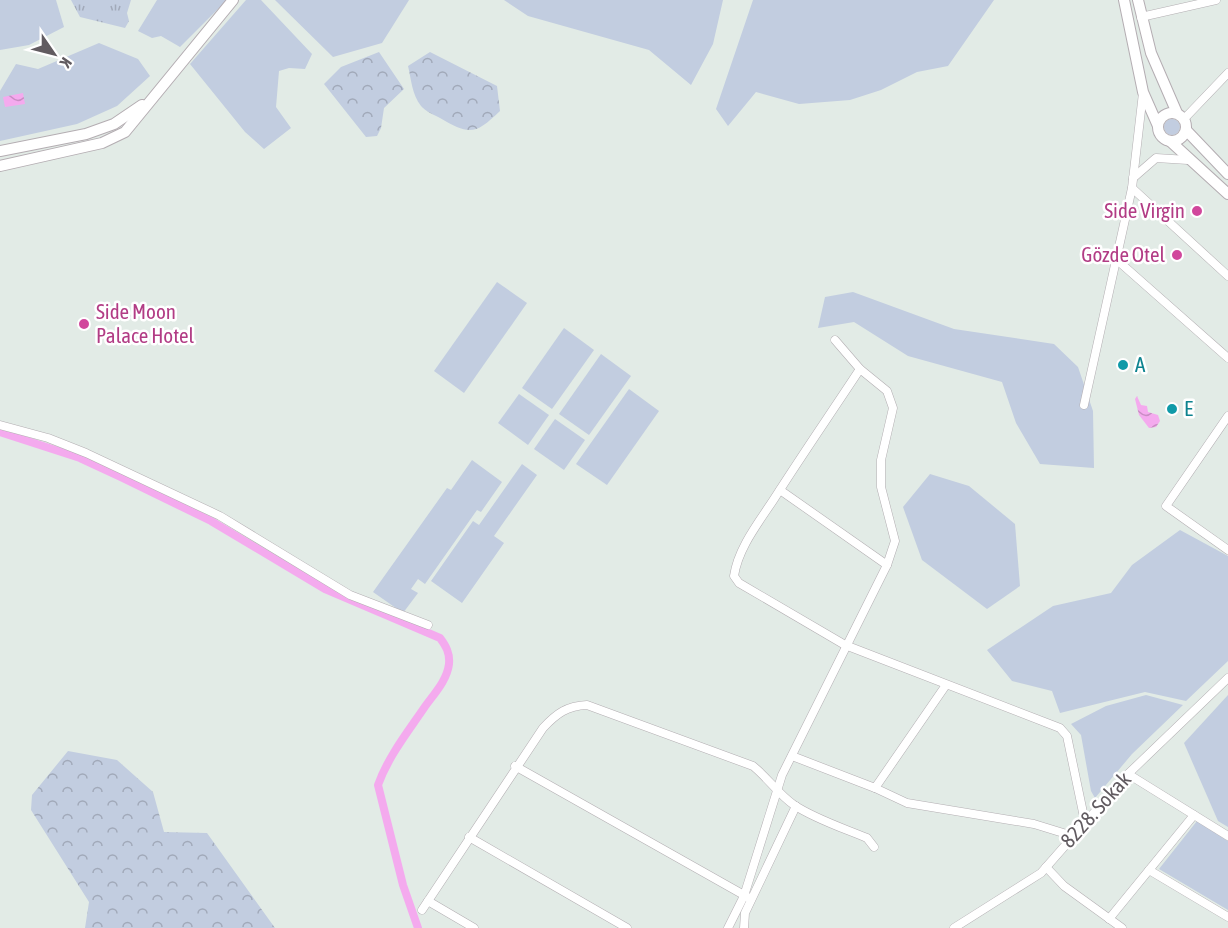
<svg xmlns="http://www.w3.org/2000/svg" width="1228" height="928" viewBox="0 0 1228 928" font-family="'Asap Condensed',sans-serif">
<defs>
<pattern id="forest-crowns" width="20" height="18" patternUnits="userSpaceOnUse" patternTransform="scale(1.5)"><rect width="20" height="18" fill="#c2cde0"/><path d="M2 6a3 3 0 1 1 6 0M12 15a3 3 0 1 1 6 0" fill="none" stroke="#a1a9b9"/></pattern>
<pattern id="park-tufts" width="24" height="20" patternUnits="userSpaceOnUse" patternTransform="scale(1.5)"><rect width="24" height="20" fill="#c2cde0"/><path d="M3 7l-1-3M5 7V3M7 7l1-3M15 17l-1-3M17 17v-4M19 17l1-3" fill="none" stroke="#a1a9b9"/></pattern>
<pattern id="water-waves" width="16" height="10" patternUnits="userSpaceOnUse" patternTransform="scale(1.5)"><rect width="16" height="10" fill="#f4aaee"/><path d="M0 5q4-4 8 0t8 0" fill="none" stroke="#c98dc4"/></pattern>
</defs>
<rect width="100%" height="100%" fill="#e2ebe6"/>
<g fill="#c2cde0">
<polygon points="0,0 56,0 64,27 29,45 0,50"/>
<polygon points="157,0 227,0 180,47 161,36 152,38 138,31"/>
<polygon points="246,0 261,0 312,54 305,69 289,68 279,71 276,107 291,128 264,149 245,132 190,64"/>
<polygon points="275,0 409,0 382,43 333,57"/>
<polygon points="504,0 723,0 713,44 691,85 649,50 528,16"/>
<polygon points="753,0 994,0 948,66 917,72 881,90 850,100 799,104 756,92 728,126 716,109"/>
<polygon points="99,43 138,59 150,76 117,106 77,124 0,141 0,91 16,64 38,69"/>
<circle cx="1172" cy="127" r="8"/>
<polygon points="497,282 527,303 464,393 434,371"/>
<polygon points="853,292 954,329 1054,344 1078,367 1093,411 1094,468 1040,464 1016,423 1002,382 908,356 854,322 818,328 825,297"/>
<polygon points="564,328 594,350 552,409 522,388"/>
<polygon points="601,354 631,376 589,435 559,414"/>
<polygon points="629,389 659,411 607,485 576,464"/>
<polygon points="519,394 549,415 528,445 498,423"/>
<polygon points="555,419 585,440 564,470 534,449"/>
<polygon points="472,460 502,482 481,512 477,510 425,584 418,579 411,589 418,593 403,613 373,592 447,488 451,490"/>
<polygon points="522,464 537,475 494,536 504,543 462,603 431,581 473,521 479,525"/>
<polygon points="930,474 969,486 1015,524 1020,586 987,609 922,560 903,507"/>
<polygon points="1180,530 1228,556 1228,661 1186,701 1145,692 1060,713 1052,691 1012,681 987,650 1053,606 1111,593 1132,565"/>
<polygon points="1146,695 1183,705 1132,754 1095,798 1091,791 1081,735 1071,724 1106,706"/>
<polygon points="1228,695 1228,827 1218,821 1184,743"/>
<polygon points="1197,821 1228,841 1228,910 1159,869"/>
</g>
<g fill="url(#forest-crowns)">
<polygon points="379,52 404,89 384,108 381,128 377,136 366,137 324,84 341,67"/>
<path d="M 430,52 L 497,86 L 500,111 C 476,134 470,136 440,118 C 434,115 425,111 421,106 C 412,95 411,78 408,66 Z"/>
<polygon points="68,751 117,760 153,792 164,832 207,833 275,928 85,928 89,902 31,810 32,795"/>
</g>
<polygon fill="url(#park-tufts)" points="71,0 131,0 127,13 129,21 125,28 80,17"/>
<g fill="url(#water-waves)">
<polygon points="23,93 25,104 5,107 3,97"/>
<polygon points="1137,396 1141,405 1147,406 1148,412 1158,415 1160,421 1156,427 1149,428 1139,415 1135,399"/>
</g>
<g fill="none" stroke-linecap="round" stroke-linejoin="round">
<path stroke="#f4aaee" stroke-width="8" d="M 0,432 L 80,458 L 121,477 L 211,521 L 325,589 L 440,638 C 446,646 450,653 449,664 C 447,681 433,695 424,708 C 407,733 388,757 378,785 L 403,885 L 418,928"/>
<g stroke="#b3aeb2" stroke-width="9">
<g id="street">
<polyline points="1141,17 1216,0"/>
<polyline points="1184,119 1228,73"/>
<polyline points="1133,178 1156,158 1188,160"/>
<polyline points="1132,188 1228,276"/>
<polyline points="1117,260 1228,358"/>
<path d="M 860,369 C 831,413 802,455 774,499 C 759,522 738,548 734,576 L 739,583 L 845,645 L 1060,728 L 1067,736 L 1085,822"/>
<polyline points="1084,405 1132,188 1143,93"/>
<polyline points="1228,416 1166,506 1228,550"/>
<polyline points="0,425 48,438 86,453 220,516 350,595 428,625"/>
<polyline points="780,490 887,565"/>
<polyline points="792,756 875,788 946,685"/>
<polyline points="515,766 751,899"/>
<polyline points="1128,774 1228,836"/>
<polyline points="875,788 907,803 1034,824 1073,836"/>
<polyline points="469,837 627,928"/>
<polyline points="1046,867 1064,886 1122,928"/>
<polyline points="1149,870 1228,917"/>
<polyline points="428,901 474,928"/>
<path d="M 422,910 L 543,728 C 557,713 567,706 587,705 L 753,766 C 768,778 778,794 794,805 C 815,819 843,828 867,838 L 874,847"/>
<polyline points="1109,919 1194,815"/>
<polyline points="728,928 744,896 782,775 887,565 895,541 881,487 881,460 893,408 887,391 860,369 835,340"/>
<polyline points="744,928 745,913 796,806"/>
<polyline points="954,928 1041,873 1128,774 1228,678"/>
</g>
</g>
<g stroke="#b4adb2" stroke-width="12">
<g id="secondary">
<polyline points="1124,0 1143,92 1158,126"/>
<polyline points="1138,0 1151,53 1177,113"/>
<circle cx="1172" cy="127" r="14"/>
<polyline points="1186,130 1228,174"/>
<polyline points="1170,141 1228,194"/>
<polyline points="0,151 86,134 114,124 142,105"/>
<polyline points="0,166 102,143 125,132 233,0"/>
</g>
</g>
<use href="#street" stroke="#fff" stroke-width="8"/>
<use href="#secondary" stroke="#fff" stroke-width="10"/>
</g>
<g fill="#d1479c" stroke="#fff" stroke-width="2">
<circle cx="1197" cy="211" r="6"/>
<circle cx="1177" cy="255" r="6"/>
<circle cx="84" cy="324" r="6"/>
</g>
<g fill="#0f9aa8" stroke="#fff" stroke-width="2">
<circle cx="1123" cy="365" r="6"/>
<circle cx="1172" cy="409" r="6"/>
</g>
<g text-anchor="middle" stroke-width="5" stroke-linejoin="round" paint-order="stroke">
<g font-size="21" fill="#b23c85" stroke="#fff" text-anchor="end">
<text x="1185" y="218">Side Virgin</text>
<text x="1165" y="262">Gözde Otel</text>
<text x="96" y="319" text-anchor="start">Side Moon<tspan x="96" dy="24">Palace Hotel</tspan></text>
</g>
<g font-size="21" fill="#0d838f" stroke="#fff" text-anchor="start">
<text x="1135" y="372">A</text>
<text x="1184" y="416">E</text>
</g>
<g font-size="21" fill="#615b60" stroke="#fff">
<text transform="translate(1096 810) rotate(-48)" y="7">8228. Sokak</text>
</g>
</g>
<g transform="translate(54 54) rotate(125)" stroke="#ffffff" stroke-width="4.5" paint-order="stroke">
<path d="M0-4.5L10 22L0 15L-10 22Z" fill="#615b60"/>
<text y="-9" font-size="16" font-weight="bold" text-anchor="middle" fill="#615b60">K</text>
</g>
</svg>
